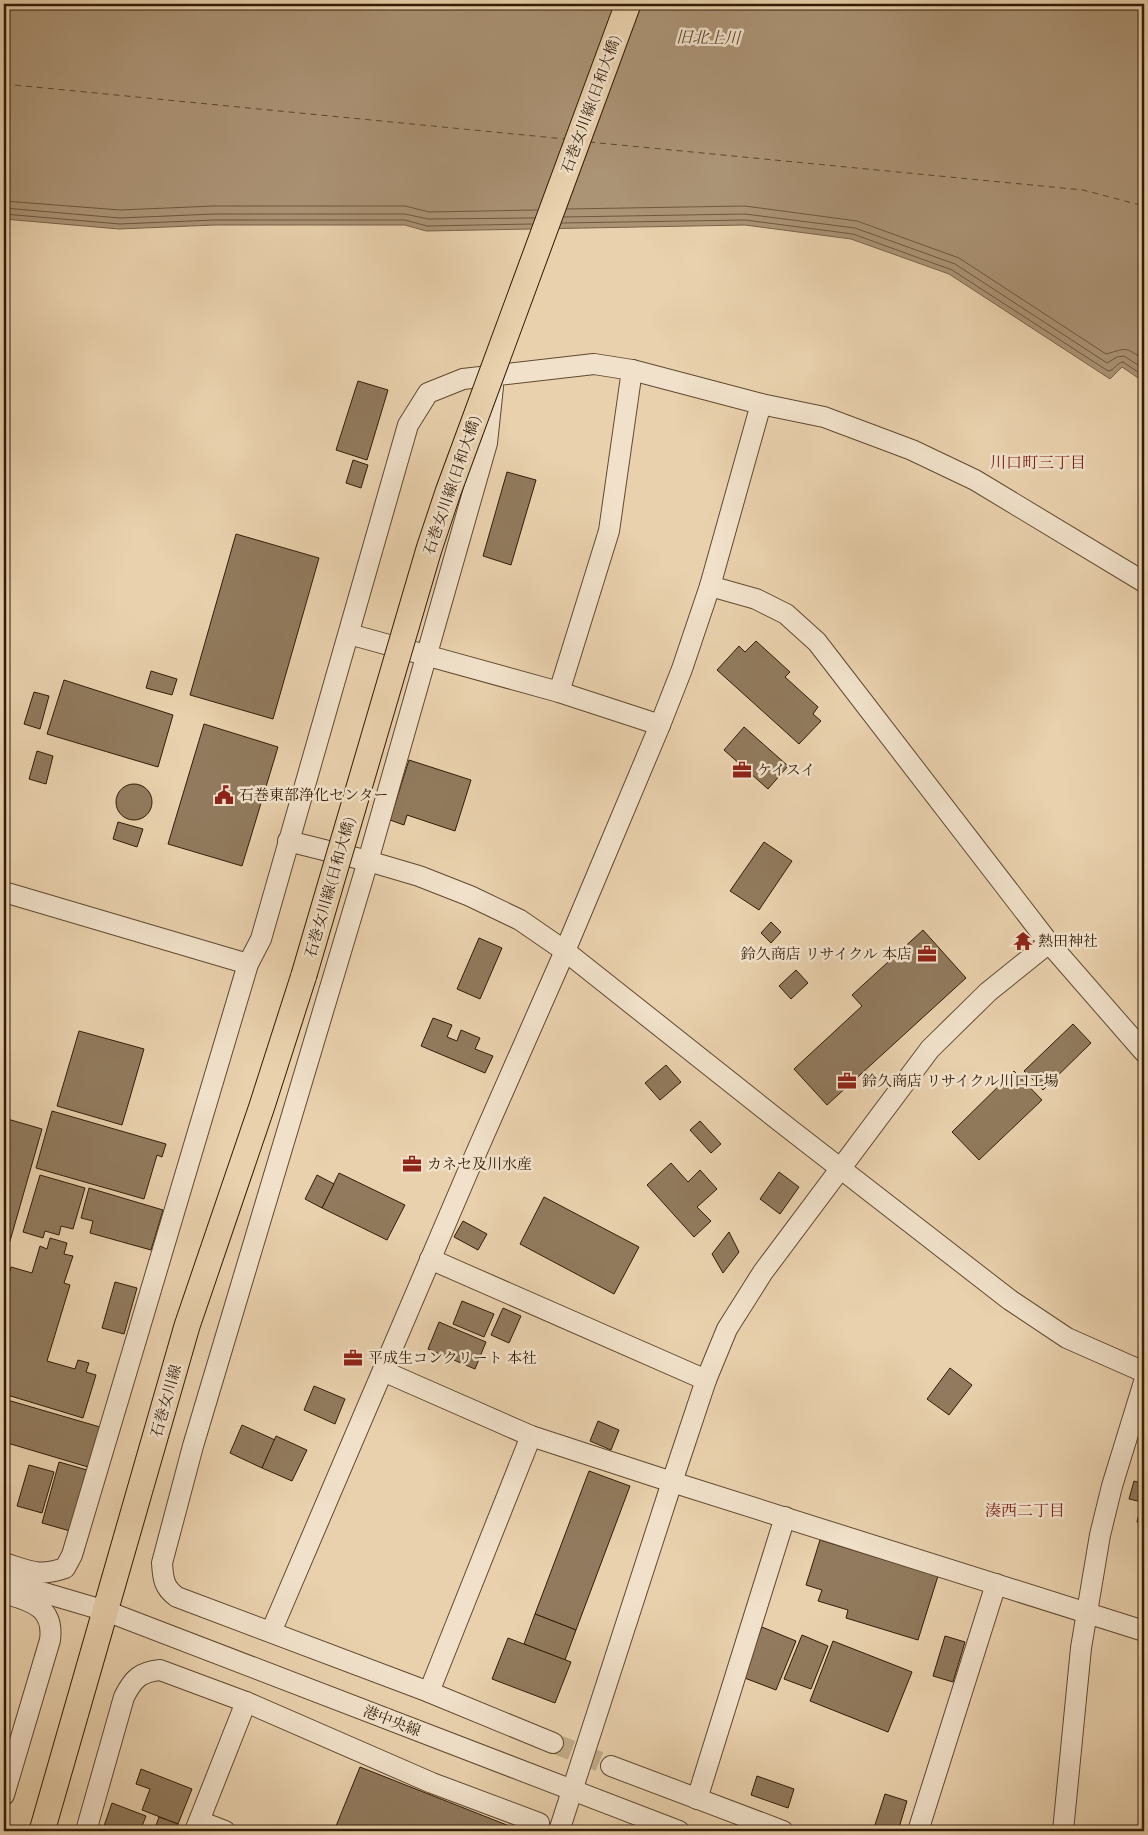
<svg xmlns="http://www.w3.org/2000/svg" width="1148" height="1835" viewBox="0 0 1148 1835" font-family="'Old Standard TT','Noto Serif JP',serif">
<rect width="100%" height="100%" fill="#e9d1ad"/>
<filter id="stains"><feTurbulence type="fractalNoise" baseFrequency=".004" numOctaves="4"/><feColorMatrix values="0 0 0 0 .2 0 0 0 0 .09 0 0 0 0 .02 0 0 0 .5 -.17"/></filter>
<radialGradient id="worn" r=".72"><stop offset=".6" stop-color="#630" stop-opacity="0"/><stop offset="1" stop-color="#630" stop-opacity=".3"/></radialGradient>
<polygon fill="#ab9375" stroke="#7b6349" points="4,4 1144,4 1144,382 1122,367 1110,379 949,274 851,239 745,225 426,231 405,225 215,225 119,229 4,219"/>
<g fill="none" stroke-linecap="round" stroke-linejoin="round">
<g stroke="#6e583e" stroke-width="1">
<polyline points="4,201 120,210 214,206 405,206 429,212 537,210"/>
<polyline points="4,208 120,218 214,214 405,214 428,219 535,218"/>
<path d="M 567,209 L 745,206 L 857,221 L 959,258 L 1106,354 C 1128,348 1124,346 1144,360"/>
<polyline points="4,214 120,224 214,220 405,220 427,226 532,224"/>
<polyline points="564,217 745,214 855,228 955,264 1107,363 1117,357 1124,356 1144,369"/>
<path d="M 562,223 L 745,220 L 853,234 L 952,270 L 1108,371 C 1114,371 1116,363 1123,362 L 1144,376"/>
</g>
<g stroke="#5c462e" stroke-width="1" stroke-dasharray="6 5" stroke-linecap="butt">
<polyline points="4,84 565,139"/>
<polyline points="589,142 1083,190 1144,206"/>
</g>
</g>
<g fill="#917a5d" stroke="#321c07">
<polygon points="358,381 388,390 367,460 336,450"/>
<polygon points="353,460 368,465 361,488 346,483"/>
<polygon points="507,472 536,480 511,565 483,556"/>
<polygon points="236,534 319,558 273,719 190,695"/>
<polygon points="756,641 790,672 785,677 818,707 813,714 821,721 799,744 717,670 739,646 745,652"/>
<polygon points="151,671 177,679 172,695 146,688"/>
<polygon points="64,680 173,715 158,767 47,734"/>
<polygon points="34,692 49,696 40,729 24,724"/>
<polygon points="204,724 278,747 242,866 168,844"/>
<polygon points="744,727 788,766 768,789 724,750"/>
<polygon points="37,751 53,756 46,784 29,779"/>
<polygon points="409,760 471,780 455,831 407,815 404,825 390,820"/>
<circle cx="134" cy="802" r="18"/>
<polygon points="118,822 143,829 137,847 113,839"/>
<polygon points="764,842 792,861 759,910 730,891"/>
<polygon points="771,922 781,932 771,943 761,933"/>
<polygon points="923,930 966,978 827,1105 794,1069 862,1006 852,995"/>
<polygon points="479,938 502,948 480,999 457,989"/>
<polygon points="796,970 808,983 791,999 779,986"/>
<polygon points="433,1018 452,1025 447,1037 457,1041 461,1030 480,1038 475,1049 493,1056 485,1073 421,1046"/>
<polygon points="1073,1024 1091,1043 1043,1090 1024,1071"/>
<polygon points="79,1031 144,1049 122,1125 57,1106"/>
<polygon points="666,1065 681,1082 660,1100 645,1083"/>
<polygon points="1014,1071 1042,1100 979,1160 952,1132"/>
<polygon points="52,1111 166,1144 162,1157 157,1155 144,1199 36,1168"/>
<polygon points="4,1118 42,1129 4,1262"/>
<polygon points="700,1121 721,1144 711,1153 690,1130"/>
<polygon points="671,1163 688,1182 700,1170 717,1189 697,1207 711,1221 694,1237 647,1185"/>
<polygon points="779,1172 799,1187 780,1214 760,1199"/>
<polygon points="339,1173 405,1205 387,1240 322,1208"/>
<polygon points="40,1175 85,1188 73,1229 61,1226 59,1235 45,1231 43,1238 23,1232"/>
<polygon points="317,1175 334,1184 322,1208 305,1199"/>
<polygon points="89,1188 163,1210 151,1250 90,1233 93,1221 81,1218"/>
<polygon points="544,1197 639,1247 614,1294 520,1244"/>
<polygon points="463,1221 487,1234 478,1250 454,1237"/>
<polygon points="729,1232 739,1252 723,1273 712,1254"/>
<polygon points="50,1238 67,1243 64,1254 73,1256 64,1283 70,1285 47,1361 75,1369 78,1360 89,1363 86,1372 96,1375 83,1418 4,1394 4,1291 11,1267 32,1273 40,1246 47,1249"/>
<polygon points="115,1282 137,1288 124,1334 102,1328"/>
<polygon points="462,1301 494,1314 484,1337 453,1324"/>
<polygon points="503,1308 521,1316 509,1343 491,1335"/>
<polygon points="439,1322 486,1342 475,1369 428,1349"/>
<polygon points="950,1368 972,1385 949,1415 927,1399"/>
<polygon points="314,1386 345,1399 335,1424 304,1410"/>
<polygon points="4,1399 100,1427 88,1467 4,1442"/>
<polygon points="598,1421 619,1430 611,1450 590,1441"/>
<polygon points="242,1425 275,1440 262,1468 230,1453"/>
<polygon points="276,1436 307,1450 292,1481 262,1468"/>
<polygon points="59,1462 87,1470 70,1531 42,1523"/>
<polygon points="29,1465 54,1472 42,1513 17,1506"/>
<polygon points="589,1471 630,1486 576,1630 535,1614"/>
<polygon points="1134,1481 1144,1484 1144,1524 1137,1522 1142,1502 1129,1499"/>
<polygon points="820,1540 938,1576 918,1640 846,1618 848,1610 818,1601 822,1590 806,1585"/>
<polygon points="535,1614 576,1630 565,1660 524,1644"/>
<polygon points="762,1627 796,1641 776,1690 742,1677"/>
<polygon points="802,1635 828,1646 811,1689 784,1679"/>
<polygon points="945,1636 965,1642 953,1682 933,1676"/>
<polygon points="508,1638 571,1662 555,1703 492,1679"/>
<polygon points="833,1641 912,1672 888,1732 810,1701"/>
<polygon points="360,1767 522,1831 334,1831"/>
<polygon points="141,1769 192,1789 178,1824 142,1810 150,1789 136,1784"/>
<polygon points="757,1776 794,1789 788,1808 751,1795"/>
<polygon points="885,1794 907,1801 898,1831 873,1831"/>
<polygon points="112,1803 146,1816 140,1831 118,1831 104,1826"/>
<polygon points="159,1817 178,1824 176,1831 154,1831"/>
</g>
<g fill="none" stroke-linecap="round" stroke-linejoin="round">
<polyline stroke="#c4ad8c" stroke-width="20" stroke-dasharray="20 10" stroke-linecap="butt" points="553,1743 611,1766"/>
<g stroke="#604930" stroke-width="22">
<g id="minor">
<path d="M 493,387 L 487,443 L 368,861 L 193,1446 L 162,1563 C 163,1579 164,1588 177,1597 L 429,1692 L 553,1743"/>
<polyline points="710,586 756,599 786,614 817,642 1049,943 1144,1052"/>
<polyline points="349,634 559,692 660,725"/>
<polyline points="559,692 609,531 632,370"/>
<polyline points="288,841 368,861 419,876 470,896 520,920 565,951 787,1127 1010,1300 1067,1338 1144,1372"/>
<polyline points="4,892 248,964"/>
<polyline points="430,1259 706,1380"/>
<polyline points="383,1371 531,1436 672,1482 1144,1631"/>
<path d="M 4,1563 C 30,1571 38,1577 65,1568 L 72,1555 L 248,964 L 261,939 L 408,425 L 428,393 L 463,379 L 594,364 L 632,370 L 761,404 L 824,417 L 912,450 L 975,480 L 1144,582"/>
<polyline points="4,1581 106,1611 679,1831"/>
<polyline points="271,1632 469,1169 565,951 660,725 682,669 710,586 761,404"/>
<polyline points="429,1692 531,1436"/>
<polyline points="611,1766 783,1831"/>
<path d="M 4,1795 L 50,1640 C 54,1610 35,1602 10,1595"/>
<polyline points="697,1799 785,1517"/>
<polyline points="199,1821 225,1831"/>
<path d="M 86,1831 L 124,1697 C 133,1679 140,1672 160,1670 L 246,1702 L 432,1783 L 539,1823"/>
<polyline points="195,1831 246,1702"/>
<polyline points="559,1831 672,1482 706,1380 727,1329 763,1272 930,1049 988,992 1049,943"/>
<polyline points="918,1831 996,1584"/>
<polyline points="1063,1831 1081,1648 1100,1535 1112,1486 1144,1382"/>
</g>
</g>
<g stroke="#321c07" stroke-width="27">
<polyline id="major" points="42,1831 187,1326 262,1106 304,975"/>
</g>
<use href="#minor" stroke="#f1e1ca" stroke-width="20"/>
<use href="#major" stroke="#e9d1ad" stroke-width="25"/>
<g stroke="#321c07" stroke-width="27" stroke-linecap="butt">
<polyline id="major-bridge" points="304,975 429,549 448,492 628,4"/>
</g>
<use href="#major-bridge" stroke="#e9d1ad" stroke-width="25"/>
</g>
<defs>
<g id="office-bare" transform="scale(1.5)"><path d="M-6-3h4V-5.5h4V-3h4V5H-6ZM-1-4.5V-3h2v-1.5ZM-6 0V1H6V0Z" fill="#8f2418" stroke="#f1e1ca" stroke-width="2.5" paint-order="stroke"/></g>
<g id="civic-bare" transform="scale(1.5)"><path d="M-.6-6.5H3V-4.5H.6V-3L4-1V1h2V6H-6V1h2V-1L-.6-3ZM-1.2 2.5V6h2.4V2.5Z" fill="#8f2418" stroke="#f1e1ca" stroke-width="2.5" paint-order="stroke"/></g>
<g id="temple-bare" transform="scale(1.5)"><path d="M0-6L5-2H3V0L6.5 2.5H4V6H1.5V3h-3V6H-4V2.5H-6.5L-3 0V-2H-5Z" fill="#8f2418" stroke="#f1e1ca" stroke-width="2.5" paint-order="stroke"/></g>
</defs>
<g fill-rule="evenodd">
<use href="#office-bare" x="742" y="770"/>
<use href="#civic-bare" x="224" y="795"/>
<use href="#temple-bare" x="1023" y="941"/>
<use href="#office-bare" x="927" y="954"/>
<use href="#office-bare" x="847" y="1081"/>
<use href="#office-bare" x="412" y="1164"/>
<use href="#office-bare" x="353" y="1358"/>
</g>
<g text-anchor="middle" stroke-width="5" stroke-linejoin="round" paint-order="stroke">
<g font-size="15" fill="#321c07" stroke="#f1e1ca">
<text transform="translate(591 104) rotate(-70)" y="5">石巻女川線(日和大橋)</text>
<text transform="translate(452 485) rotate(-71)" y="5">石巻女川線(日和大橋)</text>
<text transform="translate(330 887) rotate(-74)" y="5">石巻女川線(日和大橋)</text>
<text transform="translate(166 1401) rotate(-74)" y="5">石巻女川線</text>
<text transform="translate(392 1721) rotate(21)" y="5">港中央線</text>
</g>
<g font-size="15" fill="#321c07" stroke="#f1e1ca" text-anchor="start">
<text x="757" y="775">ケイスイ</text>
<text x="239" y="800">石巻東部浄化センター</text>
<text x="1038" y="946">熱田神社</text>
<text x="912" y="959" text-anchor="end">鈴久商店 リサイクル 本店</text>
<text x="862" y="1086">鈴久商店 リサイクル川口工場</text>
<text x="427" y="1169">カネセ及川水産</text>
<text x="368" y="1363">平成生コンクリート 本社</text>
</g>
<g font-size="16" font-style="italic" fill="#5c462e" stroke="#f1e1ca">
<text transform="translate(708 37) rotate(1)" y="6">旧北上川</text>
</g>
<g font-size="16" fill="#7a1f14" stroke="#f1e1ca">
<text x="1038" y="468">川口町三丁目</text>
<text x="1025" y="1516">湊西二丁目</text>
</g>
</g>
<rect width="1148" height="1835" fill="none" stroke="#e9d1ad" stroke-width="20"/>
<rect x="5" y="5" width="1138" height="1825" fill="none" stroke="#321c07" stroke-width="2.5"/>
<rect x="10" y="10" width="1128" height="1815" fill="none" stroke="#321c07"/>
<rect width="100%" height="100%" filter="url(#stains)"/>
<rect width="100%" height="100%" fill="url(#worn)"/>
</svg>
